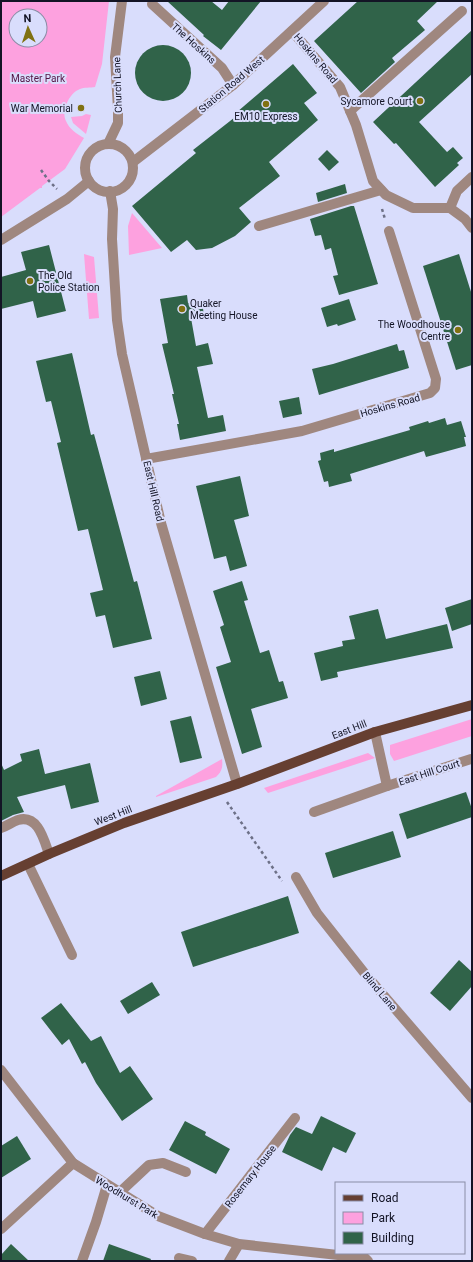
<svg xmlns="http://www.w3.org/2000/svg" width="473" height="1262" viewBox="0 0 473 1262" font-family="Roboto,sans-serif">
<rect width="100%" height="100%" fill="#d9ddfc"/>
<g fill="#fda1df" fill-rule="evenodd">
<path d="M 1,1 L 109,1 L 102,64 L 95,87 C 90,88 84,87 80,89 C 69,93 61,111 66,121 C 69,129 77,134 84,138 L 65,169 L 42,186 L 42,188 L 40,188 L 1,217 ZM 16,16 L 40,16 L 40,40 L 16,40 Z"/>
<polygon points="86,114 91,115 86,134 73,123 71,117 82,116"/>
<polygon points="132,213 162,248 129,255 128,226"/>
<polygon points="84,254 94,257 99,318 89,319"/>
<polygon points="472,719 472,736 394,761 390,754 390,745"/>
<polygon points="368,753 375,758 268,793 264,788"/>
<path d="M 222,759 C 223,767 222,771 216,777 L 156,797 L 156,796 Z"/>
</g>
<g fill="#306349">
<polygon points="167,1 211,1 222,10 229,1 261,1 221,50 203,36 204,35"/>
<polygon points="358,1 438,1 417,21 425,30 392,58 395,62 361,93 314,41"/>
<polygon points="472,30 472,74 419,122 447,152 453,147 463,158 457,163 459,165 435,187 396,143 394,144 373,122"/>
<circle cx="163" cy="73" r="28"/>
<polygon points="293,64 317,93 304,103 318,120 269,162 280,176 239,208 251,222 235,236 212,248 196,250 187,240 171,252 132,206 196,153 193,150 239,114 237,112"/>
<polygon points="327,150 339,162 329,171 318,159"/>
<polygon points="345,184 347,193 318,202 316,193"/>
<polygon points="351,206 354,206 378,284 339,295 333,276 338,275 331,248 325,250 321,235 315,236 310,219"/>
<polygon points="49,245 66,311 37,318 33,301 1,309 1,277 26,270 21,252"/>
<polygon points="459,254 472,295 472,365 456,370 423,266"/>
<polygon points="187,295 188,303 202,301 204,316 191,318 196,346 208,343 213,364 197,367 208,418 223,415 226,431 180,440 177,424 179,424 172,394 174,394 162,344 168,343 160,299"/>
<polygon points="349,299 356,320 338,326 337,324 327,327 321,308"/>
<polygon points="397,344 399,351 404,350 409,368 319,395 312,369 333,364"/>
<polygon points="72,353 91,435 94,434 134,582 137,581 152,639 113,648 105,615 96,617 90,593 103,590 88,529 78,531 57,443 61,442 51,401 46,402 36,361"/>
<polygon points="299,397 302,414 283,418 279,401"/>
<polygon points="445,418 447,425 461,421 466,437 464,437 466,446 426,457 424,451 350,474 352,481 329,487 328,481 324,482 318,461 321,460 320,453 334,449 334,452 410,430 409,427 428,421 429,423"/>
<polygon points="240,476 249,516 234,520 247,566 230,571 226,556 214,559 196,486"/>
<polygon points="242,581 248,600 244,601 260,653 269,650 279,682 283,681 288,698 251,709 262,747 242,754 216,667 231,662 220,627 224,625 213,591"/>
<polygon points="472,599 472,624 452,631 445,608"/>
<polygon points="378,609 386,639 447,624 453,648 337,672 338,677 321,681 314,653 343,646 342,641 355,639 349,616"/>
<polygon points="160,671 167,699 141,706 134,677"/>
<polygon points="191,716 202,758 180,763 170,721"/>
<polygon points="39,749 45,774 90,763 99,802 71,809 65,785 17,797 24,812 13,815 1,821 1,763 4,770 22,761 20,754"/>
<polygon points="466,792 472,809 472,817 407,839 399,814"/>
<polygon points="393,831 401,857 333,878 325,853"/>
<polygon points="288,896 299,933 193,967 181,932"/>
<polygon points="459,960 472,972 472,986 450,1011 430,993"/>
<polygon points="152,982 160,995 128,1014 120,1001"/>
<polygon points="61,1003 91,1041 101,1036 120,1073 130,1066 153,1099 122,1121 96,1083 85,1062 82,1064 69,1039 62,1045 41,1018"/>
<polygon points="321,1116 356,1133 346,1153 333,1147 322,1171 282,1152 290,1135 296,1127 312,1134"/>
<polygon points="185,1121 206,1132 205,1135 230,1149 216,1174 169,1150"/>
<polygon points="17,1136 31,1159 1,1178 1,1146"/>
<polygon points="11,1244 29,1261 1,1261 1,1255"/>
<polygon points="109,1244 151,1259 150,1261 103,1261"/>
</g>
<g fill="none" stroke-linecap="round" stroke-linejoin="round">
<g stroke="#6d7087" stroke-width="2.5" stroke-dasharray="3 3" stroke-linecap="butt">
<polyline points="41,170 49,181 57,189"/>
<polyline points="382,209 385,219"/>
<polyline points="227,802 282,881"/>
</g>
<g stroke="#9f877f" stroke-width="10">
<polyline points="152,4 222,68 233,85"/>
<polyline points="350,111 462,11"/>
<polyline points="259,226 381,190"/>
<path d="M 1,828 C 7,826 12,822 18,820 C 38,814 44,840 49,854"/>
</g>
<g stroke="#9f877f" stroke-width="10">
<polyline points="292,31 340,87 356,125 373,181 386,195 413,208 450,208 465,219 472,228"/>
<polyline points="108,144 118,123 118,109 115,57 122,1"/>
<circle cx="109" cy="168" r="24"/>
<polyline points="133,162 233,85 324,1"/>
<polyline points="110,191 113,209 112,239 117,320 122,354 161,523 237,784"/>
<polyline points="450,208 457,191 472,177"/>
<polyline points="1,240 67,199 89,181"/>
<polyline points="146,459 302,431 430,393 435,388 436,379 389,231"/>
<polyline points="375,732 387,786"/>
<polyline points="314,812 387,786 471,759"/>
<polyline points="28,864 72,955"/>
<polyline points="296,877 317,913 366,975 472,1098"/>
<polyline points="1,1070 73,1163 158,1216 205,1234 239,1244 365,1258 368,1261"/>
<polyline points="119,1193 149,1165 163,1163 186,1172"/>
<polyline points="1,1229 73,1163"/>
<polyline points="205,1234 295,1118"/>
<polyline points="179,1258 192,1261"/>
<polyline points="82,1261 96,1222 107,1185"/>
<polyline points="229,1261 239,1244"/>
</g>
<polyline stroke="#663f31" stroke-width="10" points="1,876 49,854 124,823 237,784 375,732 472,705"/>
</g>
<g fill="#807112" stroke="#d9ddfc" stroke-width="1.5">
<circle cx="420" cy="101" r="4"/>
<circle cx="266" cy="104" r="4"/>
<circle cx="81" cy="108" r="4"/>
<circle cx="30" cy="281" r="4"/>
<circle cx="182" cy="309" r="4"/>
<circle cx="458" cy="330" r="4"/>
</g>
<g text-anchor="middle" stroke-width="4" stroke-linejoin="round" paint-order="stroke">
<g font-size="10" fill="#131425" stroke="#d9ddfc">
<text transform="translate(194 43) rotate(42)" y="4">The Hoskins</text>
<text transform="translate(316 58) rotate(50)" y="4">Hoskins Road</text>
<text transform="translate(231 84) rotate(-40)" y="4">Station Road West</text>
<text transform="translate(117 85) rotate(-92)" y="4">Church Lane</text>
<text transform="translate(390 405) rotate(-16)" y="4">Hoskins Road</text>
<text transform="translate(154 491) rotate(77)" y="4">East Hill Road</text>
<text transform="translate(349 729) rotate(-21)" y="4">East Hill</text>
<text transform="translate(429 772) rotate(-18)" y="4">East Hill Court</text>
<text transform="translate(113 815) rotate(-21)" y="4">West Hill</text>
<text transform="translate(380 991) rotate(50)" y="4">Blind Lane</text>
<text transform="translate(250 1176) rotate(-52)" y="4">Rosemary House</text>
<text transform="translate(127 1197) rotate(31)" y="4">Woodhurst Park</text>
</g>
<g font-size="10" fill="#531443" stroke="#d9ddfc">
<text x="38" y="82">Master Park</text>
</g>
<g font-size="10" fill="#131425" stroke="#d9ddfc" text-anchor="end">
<text x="412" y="105">Sycamore Court</text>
<text x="73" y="112">War Memorial</text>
<text x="266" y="120" text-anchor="middle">EM10 Express</text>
<text x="38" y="279" text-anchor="start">The Old<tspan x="38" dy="12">Police Station</tspan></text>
<text x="190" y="307" text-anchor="start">Quaker<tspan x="190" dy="12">Meeting House</tspan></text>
<text x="450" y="328">The Woodhouse<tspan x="450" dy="12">Centre</tspan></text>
</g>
</g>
<rect width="473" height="1262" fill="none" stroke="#131425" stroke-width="4"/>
<rect x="335" y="1182" width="130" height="72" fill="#d9ddfc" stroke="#8a8da6"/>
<rect x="343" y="1195" width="20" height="6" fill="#663f31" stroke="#8a8da6"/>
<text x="371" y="1202" font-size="12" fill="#131425">Road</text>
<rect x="343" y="1212" width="20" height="12" fill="#fda1df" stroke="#8a8da6"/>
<text x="371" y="1222" font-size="12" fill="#131425">Park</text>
<rect x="343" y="1232" width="20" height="12" fill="#306349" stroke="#8a8da6"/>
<text x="371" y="1242" font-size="12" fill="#131425">Building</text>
<g transform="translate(28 28) rotate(357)"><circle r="19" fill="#d9ddfc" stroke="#8a8da6"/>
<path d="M0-3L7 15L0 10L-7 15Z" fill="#807112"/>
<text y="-6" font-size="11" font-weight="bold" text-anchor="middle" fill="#131425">N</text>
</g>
</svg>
